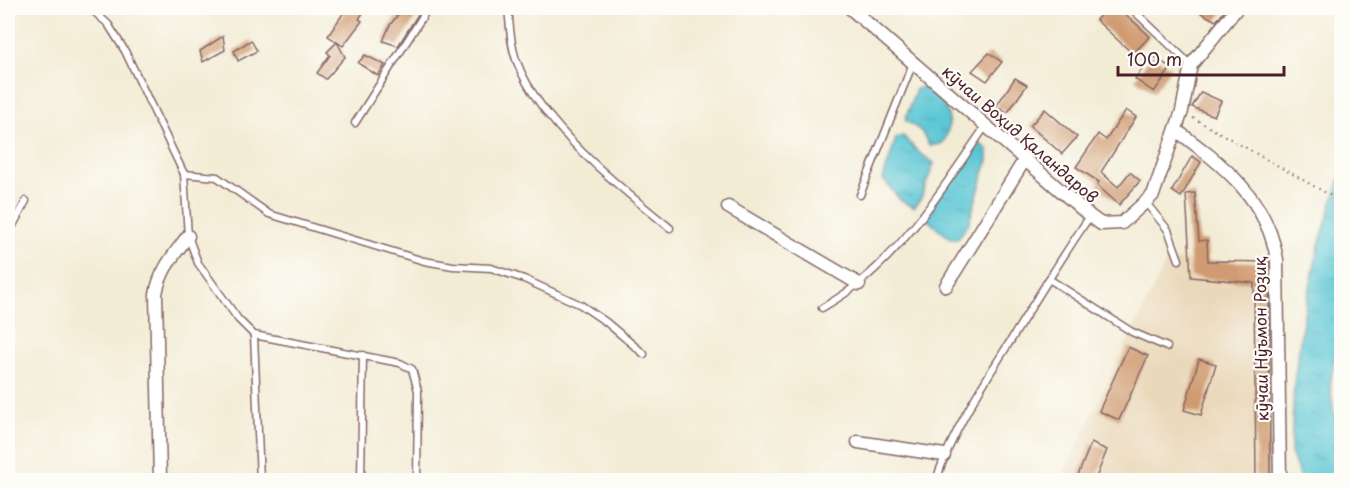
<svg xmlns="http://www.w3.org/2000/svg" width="1349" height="488" viewBox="0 0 1349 488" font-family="'Playpen Sans',sans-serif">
<defs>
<pattern id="water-ripples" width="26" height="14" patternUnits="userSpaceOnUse" patternTransform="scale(1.5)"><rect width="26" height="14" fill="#5cc7d5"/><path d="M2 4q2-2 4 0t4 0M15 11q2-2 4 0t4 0" fill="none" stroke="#52aab7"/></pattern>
</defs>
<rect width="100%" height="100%" fill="#fdfcf7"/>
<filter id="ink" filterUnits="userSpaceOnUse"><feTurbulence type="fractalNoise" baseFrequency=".0167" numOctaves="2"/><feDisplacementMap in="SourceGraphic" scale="12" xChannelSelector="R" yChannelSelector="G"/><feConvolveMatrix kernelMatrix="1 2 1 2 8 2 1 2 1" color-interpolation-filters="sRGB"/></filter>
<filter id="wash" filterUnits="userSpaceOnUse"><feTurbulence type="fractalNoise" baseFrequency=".008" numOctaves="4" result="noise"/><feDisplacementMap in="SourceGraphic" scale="24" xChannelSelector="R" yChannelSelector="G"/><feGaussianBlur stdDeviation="1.35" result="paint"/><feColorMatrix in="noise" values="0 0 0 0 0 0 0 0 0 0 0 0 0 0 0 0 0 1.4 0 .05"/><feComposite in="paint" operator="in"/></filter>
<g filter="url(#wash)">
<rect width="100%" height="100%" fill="#f3ecd5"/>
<polygon fill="#ead8ba" points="1167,260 1269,262 1270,480 1061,480"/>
<g fill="url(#water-ripples)" stroke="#537380" stroke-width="1.5">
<path d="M 924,86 C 945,104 957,116 943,143 L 930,146 L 921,131 L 905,120 L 916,89 Z"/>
<polygon points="903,136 918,152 934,163 921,198 914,207 901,201 883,179 896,138"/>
<polygon points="982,145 988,150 988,160 968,225 957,239 951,239 929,221 927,213 976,146"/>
<polygon points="1341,174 1341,318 1330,386 1341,458 1341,480 1301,480 1291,452 1294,384 1304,314 1319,245"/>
</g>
<g id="blocks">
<g fill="#d09b72">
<polygon points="350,8 366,8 359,19 362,21 343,46 337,42 345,57 326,79 317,73 330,55 327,52 337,42 328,36 344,12 346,13"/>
<polygon points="403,8 422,8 398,46 383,41 390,25"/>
<polygon points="1107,8 1118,8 1150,36 1133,54 1096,20"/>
<polygon points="1192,8 1227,8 1216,21"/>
<polygon points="223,36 225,50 203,62 200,51"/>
<polygon points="251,40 257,51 238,61 234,51"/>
<polygon points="989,53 1002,62 987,81 972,71"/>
<polygon points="365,55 385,65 378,76 358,63"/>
<polygon points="1152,55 1171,68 1154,92 1135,79"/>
<polygon points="1015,78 1027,85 1008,112 995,108"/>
<polygon points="1201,92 1221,101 1214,116 1192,107"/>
<polygon points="1045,109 1077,137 1062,154 1030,126"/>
<polygon points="1126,110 1136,117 1101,172 1118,187 1130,172 1140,181 1119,205 1097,185 1099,182 1076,167 1098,134 1106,140"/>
<polygon points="1192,156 1201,162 1181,197 1172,191"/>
<polygon points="1195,193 1199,241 1207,240 1208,261 1269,262 1270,480 1256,480 1254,283 1191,277 1186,194"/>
<polygon points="1128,347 1148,356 1119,420 1099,411"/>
<polygon points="1199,359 1216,364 1201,415 1184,410"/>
<polygon points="1091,443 1107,450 1095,480 1076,480"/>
</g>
</g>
</g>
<g filter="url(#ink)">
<use href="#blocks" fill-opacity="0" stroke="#856766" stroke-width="1.5"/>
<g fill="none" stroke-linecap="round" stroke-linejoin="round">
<g stroke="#856766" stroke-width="9">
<g id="lane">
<polyline points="90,8 108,24 125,51 184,174 188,236 198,263 238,319 254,335 400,363 412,369 418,391 417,480"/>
<path d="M 508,8 C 510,25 510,45 517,62 C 540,124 619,187 670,228"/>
<polyline points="1131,8 1191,65"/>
<polyline points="860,16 867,8"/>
<polyline points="355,123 428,8"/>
<polyline points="184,174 217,177 269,214 424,261 453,266 491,268 524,279 581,305 606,322 644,354"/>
<polyline points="860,195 913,63"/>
<polyline points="1146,203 1168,230 1179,260"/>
<polyline points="8,235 26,201"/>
<polyline points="1049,279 1132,332 1167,347"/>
<path d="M 822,308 C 835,300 849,292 860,282 C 911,241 948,180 985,127"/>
<polyline points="254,335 260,480"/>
<polyline points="361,480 363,355"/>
<path d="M 936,480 C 953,430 983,384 1011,340 C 1037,298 1062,257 1090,216"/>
</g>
</g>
<g stroke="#856766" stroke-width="15">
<g id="street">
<polyline points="850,8 1090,216 1101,224 1122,223 1153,195 1182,111 1191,65 1237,8"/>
<path d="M 1176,130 C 1223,165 1268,199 1277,260 L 1280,480"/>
<polyline points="728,207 859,284"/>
<polyline points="946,286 1025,159"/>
<polyline points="858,442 944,455"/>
<path d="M 160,480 L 156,294 C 160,270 174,255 188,236"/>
</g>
</g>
<polyline stroke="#856766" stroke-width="2" stroke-dasharray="1.5 4.5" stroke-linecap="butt" points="1193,118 1342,202"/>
<use href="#lane" stroke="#fff" stroke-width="6"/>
<use href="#street" stroke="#fff" stroke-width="12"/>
</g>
</g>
<g text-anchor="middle" stroke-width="4.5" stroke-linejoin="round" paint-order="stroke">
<g font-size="16" fill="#4a1f2b" stroke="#fdfcf7">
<text transform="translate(1020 134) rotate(41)" y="6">кӯчаи Воҳид Қаландаров</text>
<text transform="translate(1261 339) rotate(-91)" y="6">кӯчаи Нӯъмон Розиқ</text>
</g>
</g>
<rect width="1349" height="488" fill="none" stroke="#fdfcf7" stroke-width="30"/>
<path d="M1118 66v9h166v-9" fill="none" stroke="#4a1f2b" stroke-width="3"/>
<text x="1127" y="66" font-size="18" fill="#4a1f2b" stroke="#fdfcf7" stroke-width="4.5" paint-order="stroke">100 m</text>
</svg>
